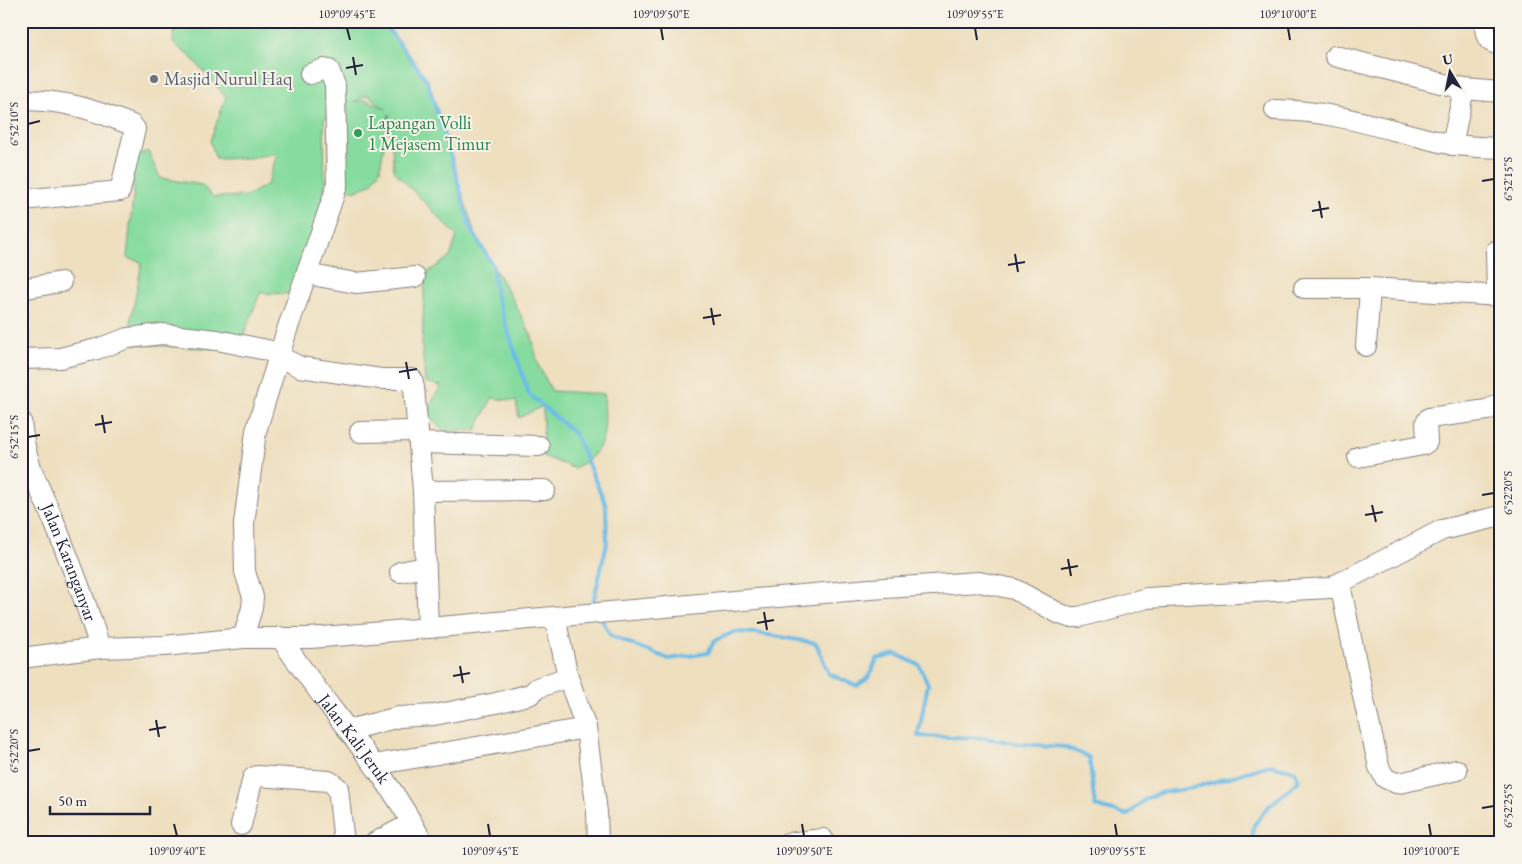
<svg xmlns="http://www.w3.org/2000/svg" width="1522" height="864" viewBox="0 0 1522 864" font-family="'EB Garamond',serif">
<rect width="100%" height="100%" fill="#f7f3e8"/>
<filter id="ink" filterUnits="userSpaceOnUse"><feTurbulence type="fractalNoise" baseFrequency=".02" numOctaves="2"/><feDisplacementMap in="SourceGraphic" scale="10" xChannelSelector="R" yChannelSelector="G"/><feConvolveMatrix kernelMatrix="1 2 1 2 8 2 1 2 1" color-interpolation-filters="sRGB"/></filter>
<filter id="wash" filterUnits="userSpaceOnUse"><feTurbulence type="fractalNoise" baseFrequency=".0096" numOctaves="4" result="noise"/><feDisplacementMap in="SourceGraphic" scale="20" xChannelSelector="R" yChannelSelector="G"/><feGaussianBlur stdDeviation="1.12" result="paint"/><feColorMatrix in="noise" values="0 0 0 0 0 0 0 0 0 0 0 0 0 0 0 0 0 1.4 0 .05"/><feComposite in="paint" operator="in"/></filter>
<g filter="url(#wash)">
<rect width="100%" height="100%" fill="#eedfbf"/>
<path fill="#86dc9f" stroke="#547f6d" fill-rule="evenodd" d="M 175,21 L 382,21 L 427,80 L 476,237 L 513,300 L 532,337 L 538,365 L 552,391 L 604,394 C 605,428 610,453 573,468 L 543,456 L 543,406 L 519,418 L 516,401 L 492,398 L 476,430 L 445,431 L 425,414 L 441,386 L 425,382 L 422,346 L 425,274 L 450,257 L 457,236 L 394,171 L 389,114 L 380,170 L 371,184 L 355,191 L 330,182 L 330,119 L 347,106 L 324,119 L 325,204 L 341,205 L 330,234 L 294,294 L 260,293 L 238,350 L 132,344 L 131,319 L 142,262 L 127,258 L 134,187 L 128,159 L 148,151 L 160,178 L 202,185 L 213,197 L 246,196 L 268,184 L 277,153 L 249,158 L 216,159 L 210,141 L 226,97 L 191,57 L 173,43 ZM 367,95 L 386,109 L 366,100 L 354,102 Z"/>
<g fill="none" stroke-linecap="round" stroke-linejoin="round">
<g stroke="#6cbce7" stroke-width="4">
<polyline points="382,21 427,80 454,167 470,227 493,266 495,292 529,394 575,434 606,505 607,543 593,603 595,607"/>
<polyline points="602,620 611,636 669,659 708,653 714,641 734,632 757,633 816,643 829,674 857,686 869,677 877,659 896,654 919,665 928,684 918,736 985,738 1021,744 1065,747 1089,757 1095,806 1128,815 1144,800 1159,793 1193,788 1270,765 1295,771 1299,781 1268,807 1254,825 1252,843"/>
</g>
</g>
</g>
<g filter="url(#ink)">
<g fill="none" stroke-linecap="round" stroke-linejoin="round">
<g stroke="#88807d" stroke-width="22">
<g id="minor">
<path d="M 1484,21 C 1486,35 1485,43 1501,45"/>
<polyline points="1335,56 1464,89 1501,92"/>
<path d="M 21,100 C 66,100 91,109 132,125 L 135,129 L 120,191 L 21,200"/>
<path d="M 1275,110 C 1332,110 1384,129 1440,142 C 1460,147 1480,147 1501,148"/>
<polyline points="1452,145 1464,89"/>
<polyline points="306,274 356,283 415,277"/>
<polyline points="1304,288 1370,288 1501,296"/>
<polyline points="21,289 61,282"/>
<polyline points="1497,295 1496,251 1501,248"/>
<polyline points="1366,346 1370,288"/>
<polyline points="21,359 60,358 97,349 128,338 162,334 217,340 267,350 300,367 381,379 412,379 414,388 423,491 428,628"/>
<path id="s1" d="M 21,421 C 25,463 37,482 53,519 C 70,561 87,604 100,648"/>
<polyline points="360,432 418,431"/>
<polyline points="419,443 539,446"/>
<polyline points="1358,457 1423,445 1427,442 1426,422 1429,418 1487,410 1501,403"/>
<polyline points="423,491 545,490"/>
<polyline points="400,572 425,567"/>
<polyline points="1340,584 1363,696 1379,767 1385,778 1396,783 1404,782 1457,770"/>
<polyline points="555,617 568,677 586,728 597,812 598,843"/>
<path id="s2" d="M 280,637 C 326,707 385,769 423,843"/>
<polyline points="243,638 252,608 253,597 245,572 244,524 256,431 287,330 337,186 335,85 329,70 324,69 310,74"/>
<polyline points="21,658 100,648 164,646 243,638 310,638 360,634 870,589 979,582 1014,589 1060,614 1069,617 1079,617 1147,598 1330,588 1442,530 1501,516"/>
<polyline points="348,730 399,717 434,715 496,703 531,694 537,688 568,677"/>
<polyline points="374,765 586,728"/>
<polyline points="241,825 253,778 257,776 329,781 338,788 344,843"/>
<polyline points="374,843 412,823"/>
<polyline points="788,843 823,839"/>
</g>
</g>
<use href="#minor" stroke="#fff" stroke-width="20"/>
</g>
</g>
<path fill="none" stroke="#22223b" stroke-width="2" d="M 347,28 L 350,40M 661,28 L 663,40M 975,28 L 977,40M 1288,28 L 1290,40M 353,57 L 356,75M 346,68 L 363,65M 28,124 L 40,121M 1482,181 L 1494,179M 1319,201 L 1322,218M 1312,211 L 1329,208M 1015,254 L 1018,272M 1008,265 L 1025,262M 711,308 L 714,325M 703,318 L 721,315M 406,362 L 409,379M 399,372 L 417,369M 102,415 L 105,433M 95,425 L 112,422M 28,437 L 40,435M 1482,495 L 1494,493M 1372,505 L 1376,522M 1365,515 L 1383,512M 1068,559 L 1071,576M 1061,569 L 1078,566M 764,612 L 767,630M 757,623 L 774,620M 460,666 L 463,683M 453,676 L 470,673M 156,720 L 159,737M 149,730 L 166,727M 28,751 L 40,749M 1482,808 L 1494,806M 174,824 L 177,836M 488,824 L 490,836M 802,824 L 804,836M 1115,824 L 1117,836M 1429,824 L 1431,836"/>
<circle fill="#6b7280" stroke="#f7f3e8" stroke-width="2" cx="154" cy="79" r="5"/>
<circle fill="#2e9e5b" stroke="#f7f3e8" stroke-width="2" cx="358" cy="133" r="5"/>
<g text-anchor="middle" stroke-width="4" stroke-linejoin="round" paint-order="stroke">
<g font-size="18" fill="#5b616d" stroke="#f7f3e8" text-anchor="start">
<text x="164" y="85">Masjid Nurul Haq</text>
</g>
<g font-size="18" fill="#27864d" stroke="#f7f3e8" text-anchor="start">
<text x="368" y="129">Lapangan Volli<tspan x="368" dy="21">1 Mejasem Timur</tspan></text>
</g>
<g font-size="18" fill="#22223b" stroke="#f7f3e8">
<text dy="6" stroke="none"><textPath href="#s1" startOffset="150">Jalan Karanganyar</textPath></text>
<text dy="6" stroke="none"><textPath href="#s2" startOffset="126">Jalan Kali Jeruk</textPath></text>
</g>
</g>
<rect width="1522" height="864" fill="none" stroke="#f7f3e8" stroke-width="55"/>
<g transform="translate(1450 72) rotate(350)" stroke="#f7f3e8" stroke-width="4" paint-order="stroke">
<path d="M0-4L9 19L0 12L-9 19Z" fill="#22223b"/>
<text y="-8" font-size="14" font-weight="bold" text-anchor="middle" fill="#22223b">U</text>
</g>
<path d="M50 806v8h100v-8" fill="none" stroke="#22223b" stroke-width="2.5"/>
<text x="58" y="806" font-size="15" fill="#22223b" stroke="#f7f3e8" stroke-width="4" paint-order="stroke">50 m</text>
<rect x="28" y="28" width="1466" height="808" fill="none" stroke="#22223b" stroke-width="2"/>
<g font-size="12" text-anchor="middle" fill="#22223b">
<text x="347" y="18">109°09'45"E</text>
<text x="661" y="18">109°09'50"E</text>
<text x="975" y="18">109°09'55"E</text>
<text x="1288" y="18">109°10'00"E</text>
<text transform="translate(14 124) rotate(-90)" y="4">6°52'10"S</text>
<text transform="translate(1508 179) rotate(-90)" y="4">6°52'15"S</text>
<text transform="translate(14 437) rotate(-90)" y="4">6°52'15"S</text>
<text transform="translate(1508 493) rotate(-90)" y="4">6°52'20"S</text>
<text transform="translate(14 751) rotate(-90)" y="4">6°52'20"S</text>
<text transform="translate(1508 806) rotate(-90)" y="4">6°52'25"S</text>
<text x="177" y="855">109°09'40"E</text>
<text x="490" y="855">109°09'45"E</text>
<text x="804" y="855">109°09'50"E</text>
<text x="1117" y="855">109°09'55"E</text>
<text x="1431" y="855">109°10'00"E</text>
</g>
</svg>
